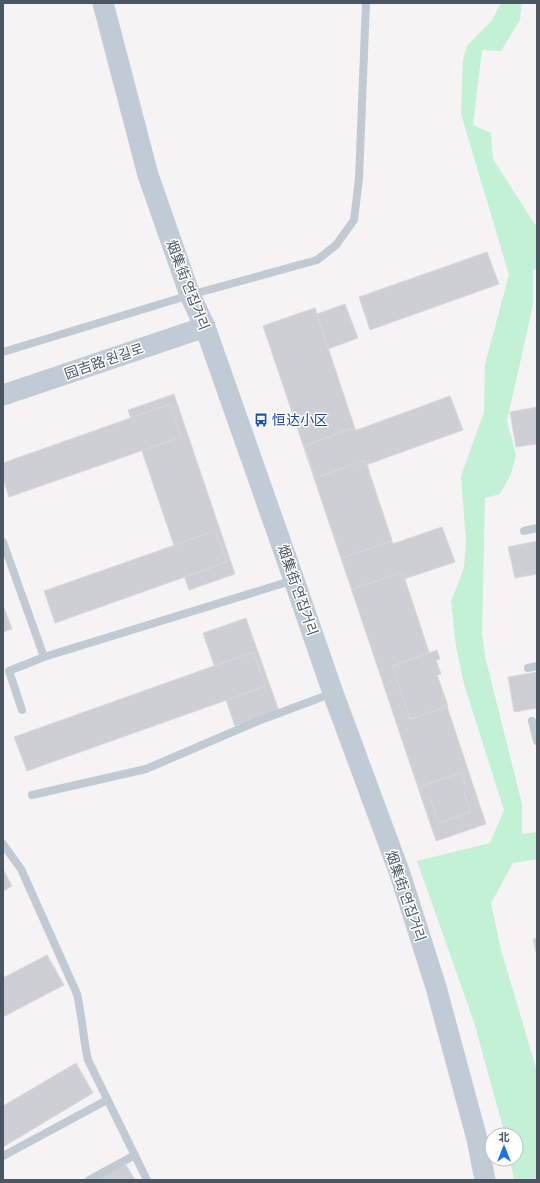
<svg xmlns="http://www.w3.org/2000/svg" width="540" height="1183" viewBox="0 0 540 1183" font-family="'Asap Condensed','Noto Sans SC','Noto Sans KR',sans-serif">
<rect width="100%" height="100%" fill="#f5f3f3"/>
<polygon fill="#c3f1d5" points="501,3 522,3 520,20 501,51 482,50 473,125 491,133 493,159 534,223 537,226 537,269 533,270 533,305 507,421 516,455 511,474 500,494 485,498 482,634 486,661 522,804 522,834 537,832 537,859 513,863 491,903 501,950 537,1071 537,1180 514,1180 510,1159 516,1159 516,1135 505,1135 474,1022 417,861 490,843 504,810 464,684 456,647 451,601 464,568 466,541 461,476 484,412 485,364 509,275 461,114 463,59 467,46 492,20"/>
<g fill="#cdcfd5" stroke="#d7d9de">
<polygon points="487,252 499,284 370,330 359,297"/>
<polygon points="345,304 358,338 328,349 325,340 275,359 263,326 315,308 317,314"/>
<polygon points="315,308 486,824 436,841 263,326"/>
<polygon points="174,394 235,574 189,590 128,410"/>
<polygon points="450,396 463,430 366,465 364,460 316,478 304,446 352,428 354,431"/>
<polygon points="170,404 181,437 9,497 3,479 3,463"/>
<polygon points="537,407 537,444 516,447 510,412"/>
<polygon points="442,527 455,562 404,579 402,572 352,589 341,558 391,541 392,544"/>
<polygon points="215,531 227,562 55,623 44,591"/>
<polygon points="537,541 537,574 515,578 508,547"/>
<polygon points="3,605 12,629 3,632"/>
<polygon points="246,618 279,711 235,726 203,633"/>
<polygon points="437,650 440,659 436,660 441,674 437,675 448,706 410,719 392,666"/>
<polygon points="253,652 266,686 27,771 14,737"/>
<polygon points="537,672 537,708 514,712 508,677"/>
<polygon points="461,773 467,790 464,792 470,812 439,823 430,798 425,799 421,786"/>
<polygon points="3,869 12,886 3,891"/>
<polygon points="537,938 537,956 533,939"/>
<polygon points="47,955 64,985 3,1017 3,978"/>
<polygon points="76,1063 93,1093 3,1147 3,1106"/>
<polygon points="125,1163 135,1180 96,1180"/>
</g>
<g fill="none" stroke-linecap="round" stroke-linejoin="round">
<g stroke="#c1cad2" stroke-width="8">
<polyline points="3,352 190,295 317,260 336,245 354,220 359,178 366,3"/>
<polyline points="524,531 537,528"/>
<polyline points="3,542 44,657"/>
<polyline points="528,668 537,666"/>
<polyline points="22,710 9,671 44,657 294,580"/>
<polyline points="532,721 537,741"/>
<polyline points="32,795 146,769 258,721 333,693"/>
<path d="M 3,844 L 21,869 L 77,994 C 82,1016 83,1038 88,1060 L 147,1180"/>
<polyline points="3,1156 107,1100"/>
<polyline points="89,1180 135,1155"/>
</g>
<g stroke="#c1cbd6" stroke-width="21">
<polyline points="103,3 148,175 190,295 205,327 294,580 333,693 400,874 436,987 477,1139 485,1180"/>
<polyline points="3,395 205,327"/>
</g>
</g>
<defs>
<g id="bus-bare" transform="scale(1.08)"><path d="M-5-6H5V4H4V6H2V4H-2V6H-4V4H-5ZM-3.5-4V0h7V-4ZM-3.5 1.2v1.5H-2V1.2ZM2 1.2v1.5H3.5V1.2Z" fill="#1a4fb4" stroke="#fff" stroke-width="2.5" paint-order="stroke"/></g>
</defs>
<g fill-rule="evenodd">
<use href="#bus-bare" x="261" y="420"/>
</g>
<g text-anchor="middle" stroke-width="3" stroke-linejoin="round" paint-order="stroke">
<g font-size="14" fill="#4a5661" stroke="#fff">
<text transform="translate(188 285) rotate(69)" y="5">烟集街 연집거리</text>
<text transform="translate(104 361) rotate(-19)" y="5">园吉路 원길로</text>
<text transform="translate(298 590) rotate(71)" y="5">烟集街 연집거리</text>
<text transform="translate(406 896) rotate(71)" y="5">烟集街 연집거리</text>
</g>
<g font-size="14" fill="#164399" stroke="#fff" text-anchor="start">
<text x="272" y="425">恒达小区</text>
</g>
</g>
<rect width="540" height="1183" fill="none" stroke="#4a5661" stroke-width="8"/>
<g transform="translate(504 1147)"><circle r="19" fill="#ffffff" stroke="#b7bbc0"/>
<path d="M0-3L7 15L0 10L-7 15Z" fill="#1a73e8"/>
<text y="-6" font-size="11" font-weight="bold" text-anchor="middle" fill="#4a5661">北</text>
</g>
</svg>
